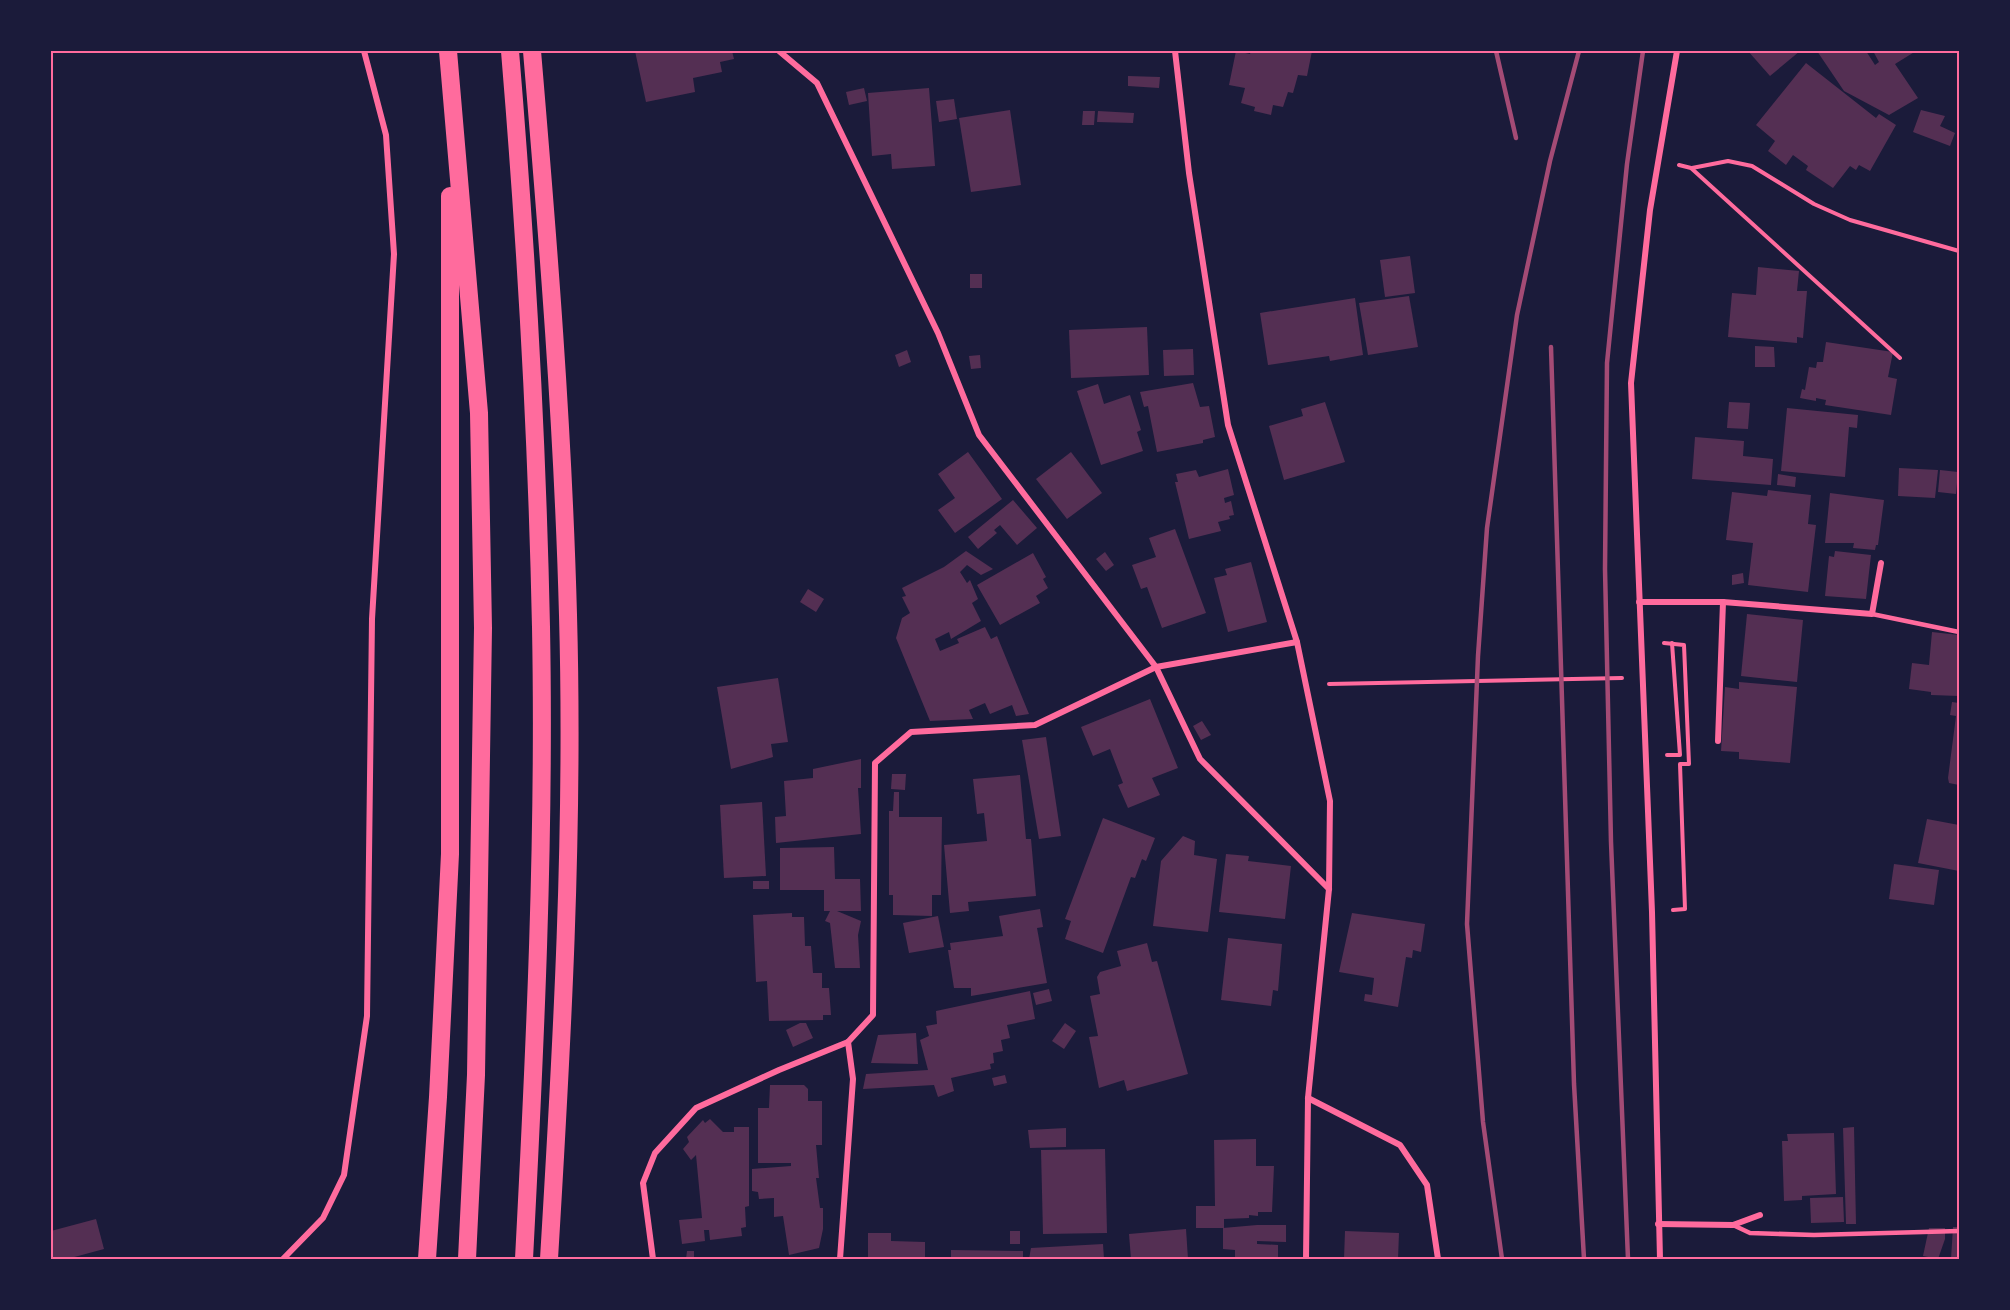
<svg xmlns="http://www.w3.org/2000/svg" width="2010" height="1310" viewBox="0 0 2010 1310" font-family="'Noto Serif',serif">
<rect width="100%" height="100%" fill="#1b1b3a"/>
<g fill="#542f53">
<polygon points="635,51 732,51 734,59 720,62 722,72 693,78 695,92 646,102"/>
<polygon points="1236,51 1250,54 1251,51 1312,51 1307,76 1298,75 1293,93 1288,92 1283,107 1273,105 1271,115 1254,111 1255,107 1241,103 1245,88 1229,85"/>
<polygon points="1748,51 1800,51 1770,76"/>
<polygon points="1817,51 1866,51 1875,65 1879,62 1873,51 1916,51 1895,64 1918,98 1889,115 1844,91"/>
<polygon points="1806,63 1876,118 1879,114 1896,125 1870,171 1859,165 1856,170 1850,166 1833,188 1806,170 1808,166 1793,155 1786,165 1768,151 1775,141 1756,125"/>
<polygon points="1128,76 1160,77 1159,88 1128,86"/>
<polygon points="864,88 867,101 849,105 846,92"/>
<polygon points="929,88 935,166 892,169 891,154 872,156 868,93"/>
<polygon points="954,99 957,119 939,122 936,101"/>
<polygon points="1010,110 1021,185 971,192 959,118"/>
<polygon points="1921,110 1945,116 1940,126 1955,133 1950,146 1913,132"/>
<polygon points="1083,111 1095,111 1094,125 1082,125"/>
<polygon points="1098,111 1134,113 1133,123 1097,122"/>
<polygon points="1410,256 1415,293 1385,297 1380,260"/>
<polygon points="1758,267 1799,271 1797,291 1807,291 1803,338 1797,337 1797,343 1728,337 1732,293 1756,295"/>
<rect x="970" y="274" width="12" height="14"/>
<polygon points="1409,296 1418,347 1368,355 1359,303"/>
<polygon points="1355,298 1363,355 1330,361 1329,356 1268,365 1260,313"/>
<polygon points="1147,327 1149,375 1071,378 1069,330"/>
<polygon points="1826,342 1893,352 1888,377 1897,379 1891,415 1825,405 1826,400 1816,398 1816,401 1800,398 1802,389 1805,390 1809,367 1816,368 1817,362 1823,362"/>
<polygon points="1755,346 1774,347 1775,367 1755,367"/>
<polygon points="1193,349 1194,375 1164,376 1163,350"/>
<polygon points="907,350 911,362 899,367 895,355"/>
<polygon points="980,355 981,368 971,369 969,356"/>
<polygon points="1193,383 1200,407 1209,406 1215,437 1203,440 1203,443 1157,452 1148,406 1144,407 1140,392"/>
<polygon points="1098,384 1104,404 1130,395 1141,430 1137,432 1143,451 1101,465 1077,391"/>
<polygon points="1325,402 1345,462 1284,480 1269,426 1303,416 1301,409"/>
<polygon points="1729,402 1750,403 1748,429 1727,428"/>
<polygon points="1787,408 1858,415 1857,428 1849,427 1845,477 1781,471"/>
<polygon points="1695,437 1744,441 1743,456 1773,459 1771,485 1692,479"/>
<polygon points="968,452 1002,499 955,533 938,510 955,498 938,474"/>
<polygon points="1071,452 1102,493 1067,519 1036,479"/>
<polygon points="1899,468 1938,470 1935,498 1898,496"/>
<polygon points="1228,469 1234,495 1224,498 1225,503 1231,501 1234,515 1229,516 1230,519 1218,522 1221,531 1189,539 1175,482 1178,482 1176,474 1196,470 1199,477"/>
<polygon points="1940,470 1958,472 1956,494 1938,492"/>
<polygon points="1778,474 1796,477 1795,487 1777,485"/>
<polygon points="1768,490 1811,495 1808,524 1816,525 1808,592 1748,585 1753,543 1726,540 1732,492 1767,496"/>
<polygon points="1830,493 1884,500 1878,545 1876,545 1875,550 1853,548 1854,543 1825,543"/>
<polygon points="1013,500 1037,528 1017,545 1000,525 994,530 997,533 978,549 968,537"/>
<polygon points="1175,529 1206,613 1162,628 1147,587 1141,589 1132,565 1156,557 1149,538"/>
<polygon points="966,551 993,569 981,575 967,565 960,572 967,583 970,580 978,599 972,603 981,621 951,639 949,632 935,639 940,651 959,643 957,639 985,627 991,639 997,636 1029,714 1016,716 1012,705 990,714 985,703 969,710 973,719 930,721 896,638 902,618 910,613 902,597 906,596 902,588 944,567"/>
<polygon points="1835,551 1871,555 1866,599 1825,596 1829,556 1834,557"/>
<polygon points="1105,552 1114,565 1106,571 1096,559"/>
<polygon points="1033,553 1046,577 1043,579 1048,588 1036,596 1040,603 1000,625 977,585"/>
<polygon points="1251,562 1267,622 1228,632 1214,578 1227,575 1225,569"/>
<polygon points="1743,573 1744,583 1732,585 1732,575"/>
<polygon points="808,589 824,599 816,612 800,602"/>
<polygon points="1747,614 1803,620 1797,682 1741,676"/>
<polygon points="1932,632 1959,635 1959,696 1931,695 1931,692 1909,689 1912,663 1929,665"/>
<polygon points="778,678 788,742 771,744 773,757 731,769 717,687"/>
<polygon points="1739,682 1797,687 1790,763 1739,759 1739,752 1721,751 1725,687 1739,689"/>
<polygon points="1150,699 1178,768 1152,778 1160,795 1128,808 1118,785 1123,783 1110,749 1093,756 1081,727"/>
<polygon points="1952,702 1959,703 1959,785 1949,783 1948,778 1956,716 1950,715"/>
<polygon points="1202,721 1211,735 1201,740 1193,726"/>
<polygon points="1046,737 1061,836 1039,839 1022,740"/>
<polygon points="861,759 861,788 858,788 861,834 776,843 775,817 786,816 784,781 813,778 813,769"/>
<polygon points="892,774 906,774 905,790 891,789"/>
<polygon points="1020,775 1026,839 1031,839 1036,896 968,902 969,911 950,913 944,845 987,841 984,813 977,814 973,779"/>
<polygon points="894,792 899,792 899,817 942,817 941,895 932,895 932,916 893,915 893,895 889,895 889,811 893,811"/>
<polygon points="762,802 766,876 724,878 720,805"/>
<polygon points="1103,818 1155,838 1146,861 1142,859 1135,878 1131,877 1103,953 1065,939 1071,921 1065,919"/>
<polygon points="1927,819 1959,825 1959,871 1918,863"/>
<polygon points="1183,836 1195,841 1194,855 1217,859 1208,932 1153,926 1161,861"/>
<polygon points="834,847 835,879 860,879 861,911 837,911 861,921 858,935 860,968 835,968 830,923 825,921 830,911 824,911 824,890 780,890 780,848"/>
<polygon points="1226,854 1249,856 1248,861 1291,866 1285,919 1219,912"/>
<polygon points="1894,864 1939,870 1934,905 1889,899"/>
<rect x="753" y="881" width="16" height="8"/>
<polygon points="1040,909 1043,927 1037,928 1047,983 971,996 971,988 954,988 948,950 951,950 950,943 1003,936 999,916"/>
<polygon points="792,913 792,917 804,917 805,946 811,946 813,973 822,973 822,988 829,988 831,1015 823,1015 823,1020 769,1021 767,981 756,982 753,915"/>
<polygon points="1352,913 1425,924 1421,952 1413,950 1412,958 1406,957 1398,1007 1364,1001 1365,994 1372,995 1374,978 1339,972"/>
<polygon points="938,916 944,947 909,953 903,923"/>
<polygon points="1228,938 1282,944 1278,991 1273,990 1271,1006 1221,1000"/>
<polygon points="1147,943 1152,962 1157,961 1188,1074 1127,1091 1124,1080 1099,1088 1089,1037 1098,1036 1090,996 1100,994 1097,977 1100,972 1121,966 1117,951"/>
<polygon points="1049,989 1052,1001 1036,1005 1033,993"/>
<polygon points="1030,991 1035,1019 1007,1025 1010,1038 1001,1040 1003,1051 993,1053 994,1063 990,1064 991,1069 951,1078 954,1091 938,1097 934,1085 863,1089 866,1074 928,1070 920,1040 929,1036 926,1026 937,1024 936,1011"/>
<polygon points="800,1023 806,1023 813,1038 793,1047 786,1030"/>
<polygon points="1065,1023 1076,1031 1064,1049 1052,1041"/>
<polygon points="916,1033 918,1064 871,1063 878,1035"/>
<polygon points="1005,1075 1007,1083 994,1086 992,1078"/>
<polygon points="770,1085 804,1085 808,1089 808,1101 822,1101 822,1145 816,1145 819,1178 816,1178 820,1208 823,1208 823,1229 819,1248 789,1255 783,1216 774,1217 774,1198 759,1199 758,1192 752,1191 752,1169 791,1166 791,1163 758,1163 758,1108 769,1108"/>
<polygon points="710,1119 723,1132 734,1132 734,1127 749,1127 749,1206 745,1207 746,1227 741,1228 742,1236 710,1240 709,1230 704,1230 705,1241 682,1244 679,1220 702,1218 696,1155 691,1160 683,1149 689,1142 687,1137 703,1120 705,1123"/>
<polygon points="1854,1127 1856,1224 1846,1224 1843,1128"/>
<polygon points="1066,1128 1066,1147 1030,1148 1028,1130"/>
<polygon points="1834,1133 1836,1194 1802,1196 1802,1200 1784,1201 1782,1141 1788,1141 1787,1134"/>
<polygon points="1256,1139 1256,1166 1274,1166 1272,1212 1258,1212 1258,1216 1249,1215 1249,1218 1224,1219 1224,1228 1196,1228 1196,1206 1215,1206 1214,1140"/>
<polygon points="1105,1149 1107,1233 1043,1234 1041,1150"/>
<polygon points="1843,1197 1844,1222 1811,1223 1810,1198"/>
<polygon points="96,1219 104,1249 67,1259 51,1259 51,1231"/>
<polygon points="1257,1225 1286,1225 1286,1242 1257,1241 1257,1244 1278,1245 1278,1259 1235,1259 1235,1250 1223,1249 1223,1228"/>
<polygon points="1953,1227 1959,1227 1959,1259 1951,1259"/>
<polygon points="1929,1228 1945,1228 1945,1239 1938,1259 1923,1256"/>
<polygon points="1186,1229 1188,1259 1131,1259 1129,1234"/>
<rect x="1010" y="1231" width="10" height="13"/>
<polygon points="1345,1231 1399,1233 1398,1259 1344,1259"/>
<polygon points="868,1233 891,1233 891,1241 925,1242 925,1259 868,1259"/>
<polygon points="1103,1244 1104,1259 1029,1259 1031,1248"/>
<polygon points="951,1250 1023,1251 1023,1259 951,1259"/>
<polygon points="687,1251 694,1251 694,1259 686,1259"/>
</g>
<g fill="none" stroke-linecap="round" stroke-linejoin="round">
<g stroke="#ff6b9d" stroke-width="4">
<polyline points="1679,165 1691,168 1900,358"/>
<polyline points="1692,168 1728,161 1752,166 1814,204 1850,220 1959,251"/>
<polyline points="1664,643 1684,645 1689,764 1680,764 1685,909 1673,910"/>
<polyline points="1329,684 1622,678"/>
<polyline points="1667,755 1680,755 1672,643"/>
</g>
<g stroke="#ff6b9d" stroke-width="4.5">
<polyline points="1872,614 1959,632"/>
<polyline points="1733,1225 1750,1233 1814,1235 1959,1231"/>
</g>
<g stroke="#ff6b9d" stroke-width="6">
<polyline points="779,51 817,83 938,333 979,435 1156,667 1200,759 1329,889"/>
<polyline points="1175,51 1189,173 1228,425 1297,642 1330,801 1329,889 1308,1098 1306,1259"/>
<polyline points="1639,602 1723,602 1872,614 1881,563"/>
<polyline points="1718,741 1723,602"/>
<polyline points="1308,1098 1400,1145 1427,1185 1438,1259"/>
<polyline points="1658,1224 1733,1225 1760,1215"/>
<polyline points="283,1259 323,1218 344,1175 367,1016 372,619 394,254 386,135 364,51"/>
<polyline points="653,1259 643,1183 655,1153 696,1108 779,1070 848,1042"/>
<polyline points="840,1259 853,1079 848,1042 873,1015 875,763 911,732 1035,725 1156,667 1297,642"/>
<polyline points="1660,1259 1652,912 1631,383 1650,210 1677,51"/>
</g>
<g stroke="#ff6b9d" stroke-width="18">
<polyline points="448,51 479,413 483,628 476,1075 467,1259"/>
<path d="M 510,51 C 526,243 537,435 541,627 C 545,838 535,1049 524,1259"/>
<path d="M 532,51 C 548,239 563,427 568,615 C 574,830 562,1045 549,1259"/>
<polyline points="427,1259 438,1097 450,854 450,196"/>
</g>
<g stroke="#a44b75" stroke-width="4.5">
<polyline points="1496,51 1516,138"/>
<polyline points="1551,347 1574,1084 1584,1259"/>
<polyline points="1502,1259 1483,1122 1467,924 1478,656 1487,528 1517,315 1550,161 1579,51"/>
<polyline points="1628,1259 1611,842 1605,569 1607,363 1627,164 1643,51"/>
</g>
</g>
<rect width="2010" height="1310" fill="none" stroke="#1b1b3a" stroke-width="105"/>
<rect x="52" y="52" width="1906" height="1206" fill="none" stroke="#ff6b9d" stroke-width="2"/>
</svg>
